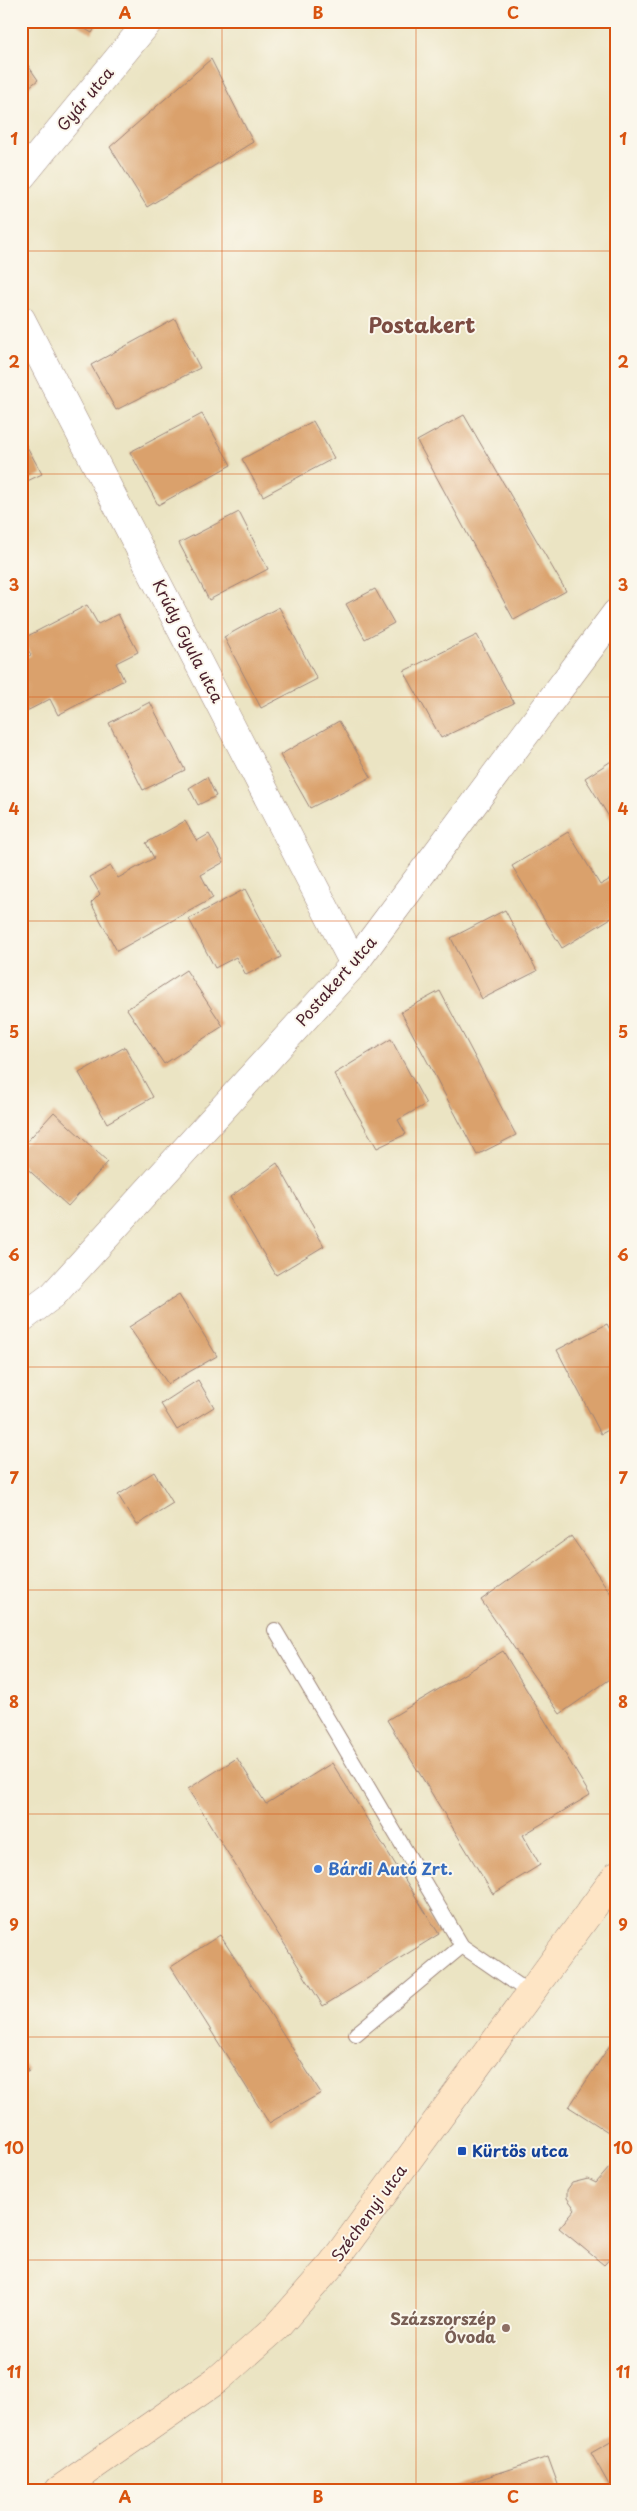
<svg xmlns="http://www.w3.org/2000/svg" width="637" height="2511" viewBox="0 0 637 2511" font-family="'Playpen Sans',sans-serif">
<rect width="100%" height="100%" fill="#fbf7ec"/>
<filter id="ink" filterUnits="userSpaceOnUse"><feTurbulence type="fractalNoise" baseFrequency=".02" numOctaves="2"/><feDisplacementMap in="SourceGraphic" scale="10" xChannelSelector="R" yChannelSelector="G"/><feConvolveMatrix kernelMatrix="1 2 1 2 8 2 1 2 1" color-interpolation-filters="sRGB"/></filter>
<filter id="wash" filterUnits="userSpaceOnUse"><feTurbulence type="fractalNoise" baseFrequency=".0096" numOctaves="4" result="noise"/><feDisplacementMap in="SourceGraphic" scale="20" xChannelSelector="R" yChannelSelector="G"/><feGaussianBlur stdDeviation="1.12" result="paint"/><feColorMatrix in="noise" values="0 0 0 0 0 0 0 0 0 0 0 0 0 0 0 0 0 1.4 0 .05"/><feComposite in="paint" operator="in"/></filter>
<g filter="url(#wash)">
<rect width="100%" height="100%" fill="#ebe4c3"/>
<g id="blocks">
<g fill="#daa16c">
<polygon points="71,21 99,21 92,33"/>
<polygon points="21,55 38,80 21,93"/>
<polygon points="211,59 253,142 147,207 110,147"/>
<polygon points="175,319 200,368 116,410 91,365"/>
<polygon points="202,414 231,465 158,505 130,452"/>
<polygon points="464,415 566,591 514,620 417,441"/>
<polygon points="313,421 334,458 263,496 242,459"/>
<polygon points="21,436 42,474 21,484"/>
<polygon points="239,512 268,569 209,600 179,543"/>
<polygon points="375,589 394,623 365,639 346,604"/>
<polygon points="87,605 98,624 118,614 138,652 116,663 124,680 58,715 50,699 21,714 21,660 31,655 22,639"/>
<polygon points="279,607 317,679 261,708 224,637"/>
<polygon points="477,635 514,703 441,738 404,671"/>
<polygon points="150,702 185,770 143,790 109,723"/>
<polygon points="339,721 371,777 310,808 280,755"/>
<polygon points="616,758 616,828 585,778"/>
<polygon points="207,777 216,796 198,805 189,788"/>
<polygon points="185,821 197,841 209,834 224,862 201,875 213,898 117,951 91,903 100,894 90,877 111,866 118,878 154,858 146,843"/>
<polygon points="568,832 600,885 616,876 616,915 562,948 512,866"/>
<polygon points="245,889 281,957 246,975 236,957 215,968 189,919"/>
<polygon points="505,910 537,971 482,999 451,938"/>
<polygon points="186,970 223,1026 164,1064 127,1009"/>
<polygon points="440,991 516,1135 477,1155 401,1012"/>
<polygon points="391,1039 426,1104 398,1120 406,1134 377,1148 334,1074"/>
<polygon points="125,1047 153,1097 107,1123 79,1073"/>
<polygon points="54,1112 108,1162 68,1206 21,1163 21,1148"/>
<polygon points="277,1163 324,1246 276,1275 230,1197"/>
<polygon points="179,1295 217,1356 168,1384 129,1327"/>
<polygon points="607,1324 616,1341 616,1426 601,1434 557,1350"/>
<polygon points="198,1380 214,1407 177,1430 161,1404"/>
<polygon points="154,1472 173,1503 137,1525 118,1495"/>
<polygon points="571,1536 616,1601 616,1675 560,1714 481,1600"/>
<polygon points="503,1651 590,1795 523,1835 540,1865 493,1894 387,1720"/>
<polygon points="237,1758 266,1804 332,1763 439,1934 323,2006 188,1789"/>
<polygon points="220,1935 321,2093 269,2123 171,1967"/>
<polygon points="616,2036 616,2137 569,2107"/>
<polygon points="21,2059 29,2071 21,2076"/>
<polygon points="610,2167 616,2171 616,2252 604,2265 559,2228 575,2209 567,2198 567,2190 572,2183 588,2179 596,2183"/>
<polygon points="616,2439 616,2490 612,2490 591,2453"/>
<polygon points="548,2457 560,2490 451,2490 450,2489"/>
</g>
</g>
</g>
<g filter="url(#ink)">
<use href="#blocks" fill-opacity="0" stroke="#9a8277" stroke-width="1"/>
<g fill="none" stroke-linecap="round" stroke-linejoin="round">
<g stroke="#9a8277" stroke-width="16">
<g id="lane">
<polyline points="275,1630 462,1946 530,1993"/>
<polyline points="356,2034 462,1946"/>
</g>
</g>
<g stroke="#9a8277" stroke-width="29">
<g id="street">
<polyline points="21,177 149,21"/>
<polyline points="21,319 354,964"/>
<polyline points="21,1319 53,1295 354,964 616,613"/>
</g>
</g>
<g stroke="#9a8277" stroke-width="29">
<polyline id="secondary" points="59,2490 217,2380 277,2327 332,2264 616,1876"/>
</g>
<use href="#lane" stroke="#fff" stroke-width="14"/>
<use href="#street" stroke="#fff" stroke-width="28"/>
<use href="#secondary" stroke="#fee5c5" stroke-width="28"/>
</g>
</g>
<path fill="none" stroke="#d8530f" stroke-width="1" stroke-opacity="0.55" d="M 222,21 L 222,2490M 416,21 L 416,2490M 21,251 L 616,251M 21,474 L 616,474M 21,697 L 616,697M 21,921 L 616,921M 21,1144 L 616,1144M 21,1367 L 616,1367M 21,1590 L 616,1590M 21,1814 L 616,1814M 21,2037 L 616,2037M 21,2260 L 616,2260"/>
<circle fill="#3f7fe0" stroke="#fbf7ec" stroke-width="2" cx="318" cy="1869" r="5"/>
<rect fill="#1a4fb4" stroke="#fbf7ec" stroke-width="2" x="457" y="2146" width="10" height="10" rx="2.5"/>
<circle fill="#8d6e63" stroke="#fbf7ec" stroke-width="2" cx="506" cy="2328" r="5"/>
<g text-anchor="middle" stroke-width="4" stroke-linejoin="round" paint-order="stroke">
<g font-size="16" fill="#4a1f2b" stroke="#fbf7ec">
<text transform="translate(85 99) rotate(-50)" y="6">Gyár utca</text>
<text transform="translate(188 641) rotate(63)" y="6">Krúdy Gyula utca</text>
<text transform="translate(336 981) rotate(-49)" y="6">Postakert utca</text>
<text transform="translate(369 2213) rotate(-54)" y="6">Széchenyi utca</text>
</g>
<g font-size="16" font-weight="bold" fill="#366cbe" stroke="#fbf7ec" text-anchor="start">
<text x="328" y="1875">Bárdi Autó Zrt.</text>
</g>
<g font-size="16" font-weight="bold" fill="#164399" stroke="#fbf7ec" text-anchor="start">
<text x="472" y="2157">Kürtös utca</text>
</g>
<g font-size="16" font-weight="bold" fill="#785e54" stroke="#fbf7ec" text-anchor="end">
<text x="496" y="2325">Százszorszép<tspan x="496" dy="18">Óvoda</tspan></text>
</g>
<g font-size="21" font-weight="bold" fill="#7c4c42" stroke="#fbf7ec">
<text x="422" y="333">Postakert</text>
</g>
</g>
<rect width="637" height="2511" fill="none" stroke="#fbf7ec" stroke-width="55"/>
<rect x="28" y="28" width="582" height="2456" fill="none" stroke="#d8530f" stroke-width="2"/>
<g font-size="16" text-anchor="middle" font-weight="bold" fill="#d8530f">
<text x="125" y="19">A</text>
<text x="318" y="19">B</text>
<text x="513" y="19">C</text>
<text x="14" y="145">1</text>
<text x="623" y="145">1</text>
<text x="14" y="368">2</text>
<text x="623" y="368">2</text>
<text x="14" y="591">3</text>
<text x="623" y="591">3</text>
<text x="14" y="815">4</text>
<text x="623" y="815">4</text>
<text x="14" y="1038">5</text>
<text x="623" y="1038">5</text>
<text x="14" y="1261">6</text>
<text x="623" y="1261">6</text>
<text x="14" y="1484">7</text>
<text x="623" y="1484">7</text>
<text x="14" y="1708">8</text>
<text x="623" y="1708">8</text>
<text x="14" y="1931">9</text>
<text x="623" y="1931">9</text>
<text x="14" y="2154">10</text>
<text x="623" y="2154">10</text>
<text x="14" y="2378">11</text>
<text x="623" y="2378">11</text>
<text x="125" y="2503">A</text>
<text x="318" y="2503">B</text>
<text x="513" y="2503">C</text>
</g>
</svg>
